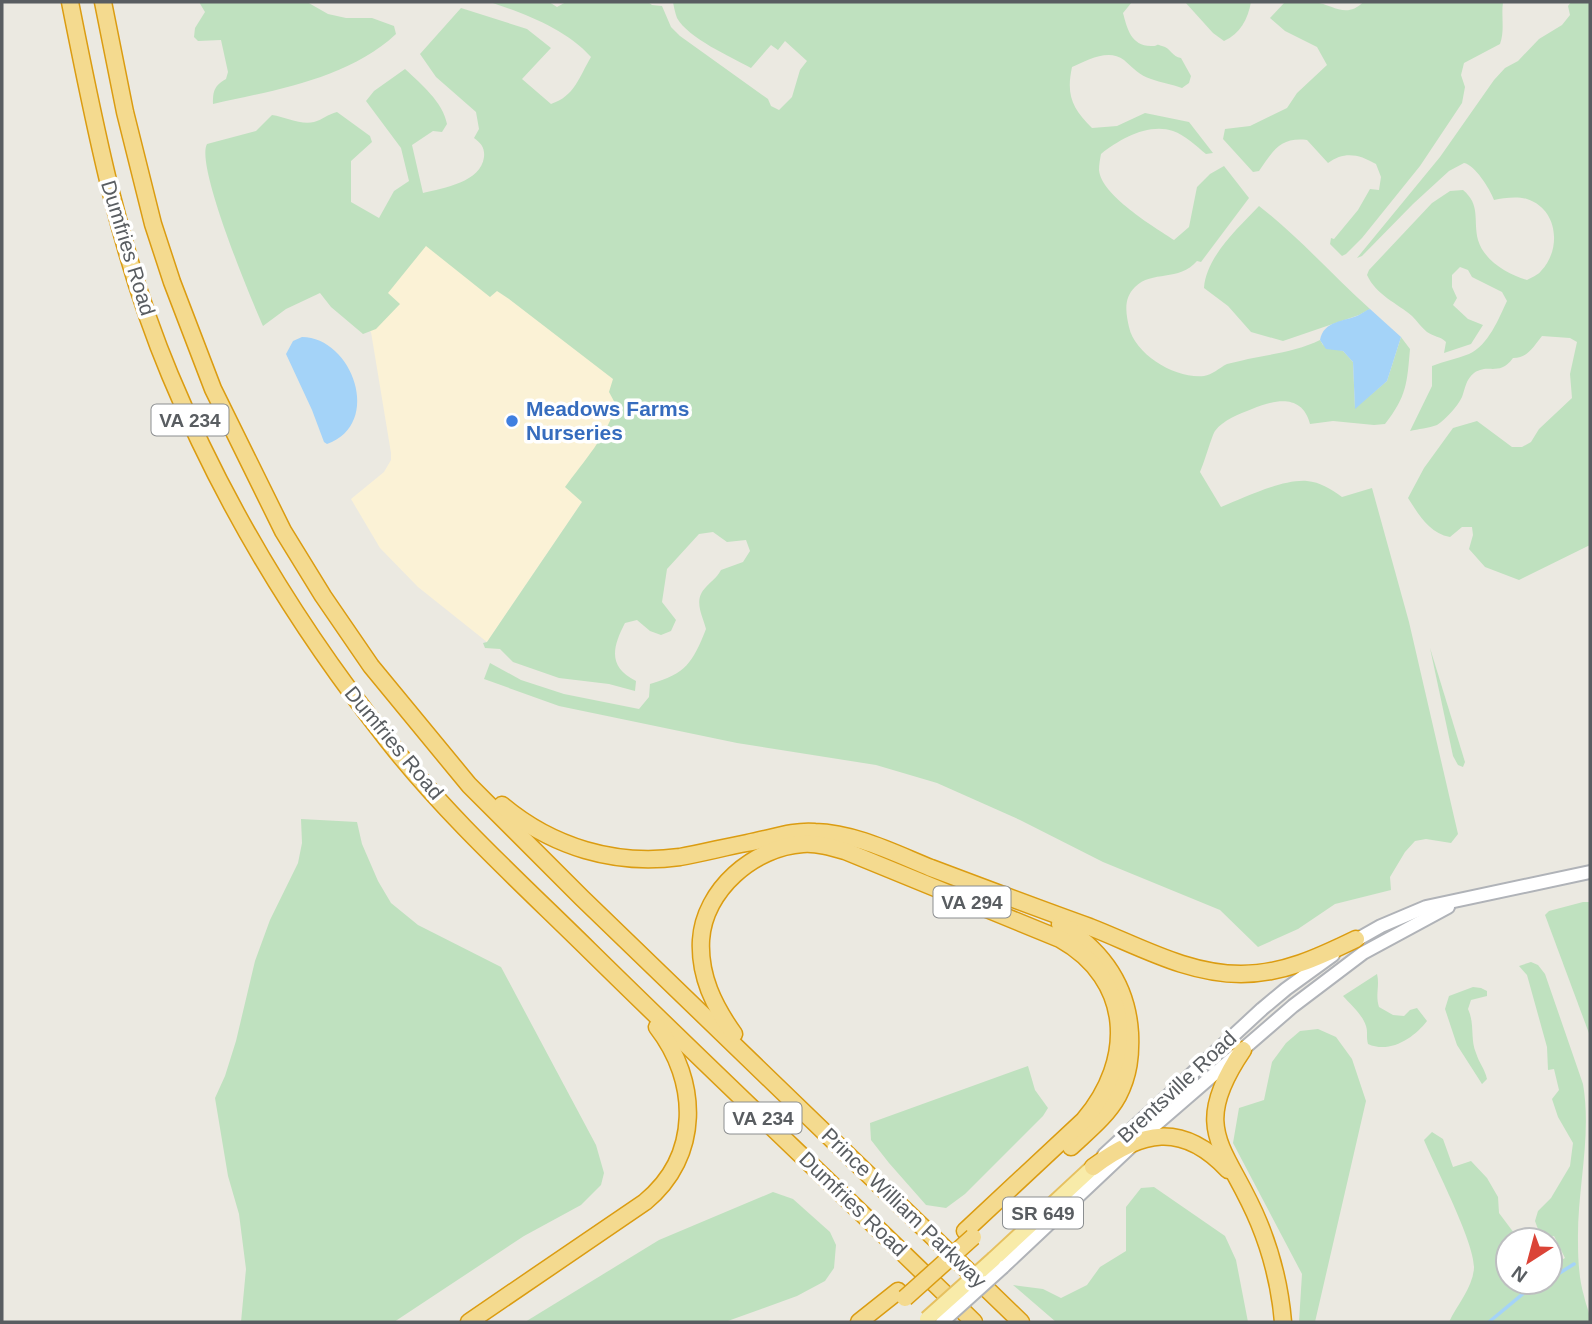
<svg xmlns="http://www.w3.org/2000/svg" width="1592" height="1324" viewBox="0 0 1592 1324" font-family="Arial,sans-serif">
<rect width="100%" height="100%" fill="#ebe9e1"/>
<polygon fill="#fbf2d6" points="428,233 652,399 487,642 418,587 380,548 351,499 384,472 391,460 391,453 371,332 359,323"/>
<g fill="#bfe1bf">
<path d="M 199,2 L 307,2 L 328,14 L 346,18 L 372,18 L 394,26 L 396,34 C 348,79 275,90 213,104 C 213,91 214,86 226,79 L 228,72 L 221,40 L 198,41 L 194,37 L 195,28 L 205,12 Z"/>
<path d="M 490,2 L 549,2 L 557,7 L 566,2 L 648,2 L 652,5 L 662,6 L 671,27 L 680,36 L 768,99 L 771,106 L 779,110 L 792,97 L 800,70 L 807,61 L 785,41 L 778,50 L 771,45 L 751,68 C 731,57 688,38 677,18 C 675,13 674,7 673,2 L 1132,2 L 1123,13 C 1127,28 1131,46 1151,46 C 1160,46 1154,43 1162,46 C 1171,48 1172,57 1181,58 L 1191,76 L 1189,83 L 1182,88 C 1172,84 1161,83 1151,79 C 1140,76 1132,67 1124,60 C 1109,48 1087,60 1072,67 C 1066,95 1072,108 1092,128 L 1117,126 L 1145,113 L 1189,122 L 1213,153 L 1206,154 C 1196,146 1185,135 1173,131 C 1148,123 1120,139 1101,154 C 1100,159 1099,165 1099,170 C 1101,195 1154,227 1174,240 L 1189,227 L 1197,187 L 1210,174 L 1224,166 L 1249,198 L 1201,262 L 1197,261 C 1179,282 1152,270 1135,287 C 1123,299 1126,313 1129,327 C 1135,355 1176,379 1204,376 C 1212,375 1219,368 1227,364 C 1234,362 1242,361 1248,359 C 1272,354 1298,351 1320,340 L 1323,345 L 1343,351 L 1353,362 L 1355,408 L 1387,381 L 1401,337 L 1410,349 C 1407,383 1407,396 1385,424 L 1374,425 L 1333,421 L 1310,424 C 1302,393 1274,400 1252,409 C 1239,414 1223,420 1215,431 C 1212,435 1204,464 1200,472 L 1221,507 C 1244,498 1282,479 1307,481 C 1320,482 1331,489 1342,497 L 1372,488 L 1409,622 L 1458,834 L 1451,843 L 1426,839 L 1415,841 L 1405,852 L 1390,877 L 1391,890 L 1335,904 L 1298,929 L 1258,947 L 1220,910 L 1103,862 L 1020,820 L 937,783 L 876,765 L 737,743 L 559,706 L 484,679 L 490,663 L 521,680 L 564,694 L 639,709 L 649,697 L 650,684 C 686,674 693,662 706,629 C 702,614 693,600 706,587 C 712,580 716,579 721,570 L 743,562 L 750,551 L 746,540 L 727,542 L 713,532 L 699,534 L 667,569 L 662,602 L 676,620 L 671,631 L 661,635 L 650,631 L 637,620 L 625,623 C 612,648 608,667 636,681 L 635,691 L 609,684 L 559,678 L 513,662 L 500,649 L 485,648 L 483,643 L 487,642 L 582,502 L 565,487 C 584,461 607,436 616,405 L 609,392 L 613,379 L 509,299 L 497,291 L 490,297 L 426,246 L 388,293 L 400,304 L 376,329 L 363,334 L 331,307 L 320,293 L 286,309 L 263,326 C 251,299 195,165 207,144 L 256,131 L 272,115 C 286,117 300,125 314,122 C 322,120 328,114 337,112 L 370,136 L 372,142 L 351,161 L 351,202 L 379,218 L 394,191 L 409,181 L 401,148 L 366,101 L 374,91 L 405,69 C 421,84 443,102 447,124 L 442,132 L 433,131 L 412,145 L 423,193 C 444,188 481,182 484,157 C 485,148 481,143 474,138 L 479,129 L 476,112 L 436,77 L 420,54 L 461,8 L 527,29 L 551,48 L 522,79 L 551,104 C 575,96 579,77 591,57 C 566,29 525,14 490,2 Z"/>
<path d="M 1185,2 L 1251,2 C 1248,19 1240,34 1224,41 L 1213,33 Z"/>
<path d="M 1285,2 C 1294,2 1306,0 1315,2 C 1333,5 1347,19 1363,2 L 1503,2 C 1501,17 1505,30 1500,44 L 1464,63 L 1461,75 L 1465,87 L 1462,103 L 1420,166 L 1362,238 L 1346,254 L 1342,256 L 1330,244 L 1331,238 L 1334,239 L 1358,210 L 1370,189 L 1379,190 L 1381,177 L 1376,164 C 1359,154 1344,151 1328,163 L 1307,140 C 1280,137 1273,151 1259,171 L 1253,172 L 1223,139 L 1225,129 L 1250,126 L 1287,108 L 1297,93 L 1327,65 L 1317,47 L 1285,31 L 1270,18 Z"/>
<path d="M 1571,2 L 1590,2 L 1590,545 L 1519,580 L 1485,567 L 1469,549 L 1473,535 L 1472,527 L 1462,527 L 1450,537 C 1429,533 1419,515 1408,498 L 1424,468 L 1453,428 L 1477,421 L 1512,447 L 1522,447 L 1531,442 L 1539,429 L 1572,398 L 1570,374 L 1577,342 L 1570,338 L 1542,336 C 1533,347 1528,358 1513,358 C 1499,377 1489,363 1474,373 C 1466,379 1465,389 1462,397 C 1458,406 1445,420 1437,425 C 1429,428 1418,429 1410,431 L 1432,386 L 1432,366 C 1444,361 1457,359 1469,354 C 1488,346 1499,318 1507,301 L 1502,292 L 1472,277 L 1468,270 L 1460,267 L 1452,275 L 1452,287 L 1457,298 L 1453,305 L 1468,319 L 1483,325 L 1471,344 L 1444,353 L 1446,342 C 1440,336 1434,337 1427,332 C 1422,328 1417,321 1412,316 C 1397,303 1376,295 1367,275 L 1369,270 L 1432,203 L 1450,191 L 1463,190 C 1481,205 1473,220 1478,240 C 1484,261 1509,275 1527,280 C 1532,277 1538,275 1541,271 C 1562,249 1558,209 1527,199 C 1517,196 1503,198 1494,200 C 1490,189 1475,165 1464,163 L 1449,171 L 1413,204 L 1362,256 L 1357,258 L 1440,157 L 1494,80 L 1505,68 L 1518,61 L 1539,39 L 1562,25 L 1570,15 L 1568,6 Z"/>
<path d="M 1259,206 C 1299,237 1332,275 1370,309 L 1359,315 L 1283,341 L 1251,332 L 1228,306 L 1204,288 C 1206,257 1238,228 1259,206 Z"/>
<polygon points="1430,648 1465,762 1463,767 1458,765 1453,756"/>
<polygon points="301,819 357,822 362,844 378,881 391,903 418,925 501,967 596,1145 604,1173 601,1185 581,1205 524,1236 394,1322 241,1322 246,1269 239,1214 228,1176 215,1098 225,1076 236,1041 255,961 270,920 298,863 302,843"/>
<polygon points="1583,902 1590,902 1590,1036 1545,915 1549,911"/>
<path d="M 1531,962 L 1538,965 L 1545,974 L 1583,1084 C 1592,1137 1577,1188 1578,1242 C 1578,1260 1579,1279 1584,1296 C 1586,1306 1590,1312 1590,1322 L 1449,1322 C 1457,1305 1473,1287 1474,1268 C 1475,1243 1435,1167 1424,1140 L 1432,1132 L 1443,1139 L 1453,1167 L 1471,1161 L 1487,1178 L 1498,1197 L 1499,1213 L 1517,1237 L 1517,1240 L 1508,1240 L 1508,1282 L 1550,1282 L 1550,1266 L 1565,1258 L 1554,1236 L 1542,1240 L 1535,1221 L 1538,1211 L 1551,1198 L 1570,1166 L 1573,1143 L 1558,1117 L 1552,1099 L 1559,1090 L 1554,1069 L 1548,1070 L 1547,1047 L 1527,975 L 1519,966 Z"/>
<path d="M 1377,974 C 1380,985 1375,995 1379,1007 L 1393,1015 L 1404,1016 L 1410,1010 L 1417,1008 L 1427,1021 C 1414,1038 1390,1054 1368,1044 C 1366,1037 1368,1032 1366,1026 C 1362,1014 1351,1005 1343,996 Z"/>
<path d="M 1473,987 L 1481,988 L 1487,991 L 1487,996 L 1471,1000 L 1468,1009 C 1475,1024 1470,1039 1476,1053 C 1479,1063 1485,1069 1487,1079 L 1482,1084 L 1457,1045 L 1445,1009 L 1449,996 Z"/>
<polygon points="1318,1029 1336,1037 1352,1059 1366,1101 1315,1322 1299,1322 1302,1274 1233,1143 1239,1108 1264,1100 1272,1062 1286,1043 1300,1031"/>
<polygon points="1028,1066 1035,1090 1048,1108 1043,1116 965,1194 946,1208 926,1205 889,1163 871,1140 870,1123"/>
<polygon points="1154,1187 1225,1236 1236,1260 1248,1322 1056,1322 1013,1285 1043,1289 1061,1298 1087,1285 1100,1267 1126,1251 1126,1207 1141,1188"/>
<polygon points="773,1192 793,1199 830,1232 836,1245 834,1268 825,1281 797,1296 725,1322 525,1322 659,1240"/>
</g>
<g fill="#a4d3f8">
<path d="M 1370,309 L 1401,337 L 1387,381 L 1355,409 L 1353,362 L 1343,351 L 1326,349 L 1320,340 C 1324,320 1344,322 1359,315 C 1363,313 1366,310 1370,309 Z"/>
<path d="M 302,337 C 352,337 384,424 327,444 L 324,442 L 312,410 L 286,354 L 293,341 Z"/>
</g>
<g fill="none" stroke-linecap="round" stroke-linejoin="round">
<g stroke="#a4d3f8" stroke-width="3.5">
<polyline points="1550,1279 1574,1264"/>
<polyline points="1489,1322 1531,1287 1544,1282"/>
</g>
<g stroke="#b0b3b8" stroke-width="16">
<g id="secondary">
<polyline points="1351,943 1381,926 1426,907 1590,872"/>
<polyline points="1104,1155 1262,1009 1286,989 1333,955"/>
<polyline points="1003,1267 1138,1140 1293,1006 1363,953 1448,907"/>
</g>
</g>
<g stroke="#e6c05f" stroke-width="18">
<polyline id="primary" points="994,1259 1093,1167"/>
</g>
<g stroke="#db9c11" stroke-width="19">
<g id="highway">
<path d="M 70,2 C 95,128 120,256 170,375 C 225,507 300,630 389,742 C 448,817 521,883 589,950 C 716,1075 846,1197 974,1322"/>
<polyline points="103,2 125,112 153,224 172,282 213,389 283,531 323,596 371,666 469,785 582,898 1021,1322"/>
<path d="M 502,805 C 552,847 615,866 680,857 C 703,853 725,847 747,843 C 770,839 792,830 815,832 C 855,833 894,853 931,868 C 984,888 1037,908 1090,927 C 1139,946 1187,974 1241,974 C 1283,974 1319,957 1356,939"/>
<path d="M 1060,924 C 1101,949 1127,984 1130,1033 C 1131,1055 1129,1075 1118,1096 C 1107,1116 1088,1131 1071,1147"/>
<path d="M 734,1034 C 714,1006 699,976 701,940 C 704,890 754,847 803,844 C 817,843 831,847 845,851 L 1060,939 C 1133,980 1135,1060 1084,1120 L 965,1231"/>
<path d="M 1243,1050 C 1187,1132 1228,1147 1259,1223 C 1273,1257 1280,1286 1283,1322"/>
<path d="M 1093,1167 C 1141,1131 1182,1121 1228,1170"/>
<path d="M 469,1322 L 645,1202 C 701,1156 699,1081 657,1027"/>
<polyline points="859,1322 898,1291"/>
</g>
</g>
<use href="#secondary" stroke="#fff" stroke-width="12"/>
<use href="#primary" stroke="#f8eba9" stroke-width="14"/>
<use href="#highway" stroke="#f4da8f" stroke-width="16"/>
<g stroke="#b0b3b8" stroke-width="16" stroke-linecap="butt">
<polyline id="secondary-bridge" points="942,1322 1003,1267"/>
</g>
<g stroke="#e6c05f" stroke-width="18" stroke-linecap="butt">
<polyline id="primary-bridge" points="927,1319 994,1259"/>
</g>
<g stroke="#db9c11" stroke-width="19" stroke-linecap="butt">
<polyline id="highway-bridge" points="905,1298 973,1237"/>
</g>
<use href="#secondary-bridge" stroke="#fff" stroke-width="12"/>
<use href="#primary-bridge" stroke="#f8eba9" stroke-width="14"/>
<use href="#highway-bridge" stroke="#f4da8f" stroke-width="16"/>
</g>
<circle fill="#3f7fe0" stroke="#fff" stroke-width="2.5" cx="512" cy="421" r="7"/>
<g text-anchor="middle" stroke-width="7" stroke-linejoin="round" paint-order="stroke">
<g fill="#fff" stroke="#8b8e90" stroke-width="2">
<rect x="151.5" y="404.5" width="77" height="31" rx="5"/>
<rect x="933.5" y="886.5" width="77" height="31" rx="5"/>
<rect x="724.5" y="1102.5" width="77" height="31" rx="5"/>
<rect x="1003" y="1197.5" width="80" height="31" rx="5"/>
</g>
<g font-size="19" font-weight="bold" fill="#595d61">
<text x="190" y="427">VA 234</text>
<text x="972" y="909">VA 294</text>
<text x="763" y="1125">VA 234</text>
<text x="1043" y="1220">SR 649</text>
</g>
<g font-size="21" fill="#595d61" stroke="#fff">
<text transform="translate(128 248) rotate(73)" y="7">Dumfries Road</text>
<text transform="translate(394 743) rotate(50)" y="7">Dumfries Road</text>
<text transform="translate(1177 1087) rotate(-43)" y="7">Brentsville Road</text>
<text transform="translate(853 1204) rotate(44)" y="7">Dumfries Road</text>
<text transform="translate(904 1208) rotate(44)" y="7">Prince William Parkway</text>
</g>
<g font-size="21" font-weight="bold" fill="#366cbe" stroke="#fff" text-anchor="start">
<text x="526" y="416">Meadows Farms<tspan x="526" dy="24">Nurseries</tspan></text>
</g>
</g>
<rect width="1592" height="1324" fill="none" stroke="#595d61" stroke-width="7"/>
<g transform="translate(1529 1261) rotate(216)"><circle r="33" fill="#ffffff" stroke="#bdbec0" stroke-width="2"/>
<path d="M0-5L12 26L0 18L-12 26Z" fill="#db4437"/>
<text y="-10" font-size="19" font-weight="bold" text-anchor="middle" fill="#595d61">N</text>
</g>
</svg>
